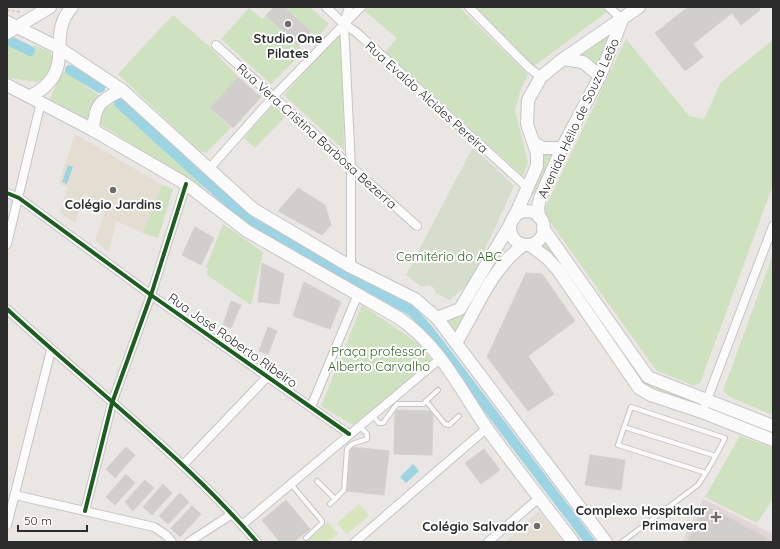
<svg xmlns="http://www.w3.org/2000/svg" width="780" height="549" viewBox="0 0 780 549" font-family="Quicksand,sans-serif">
<rect width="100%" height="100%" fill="#e9e6e3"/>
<g fill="#e3ddd2">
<polygon points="75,134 162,185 143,233 116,221 109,252 95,241 107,205 84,194 75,223 60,213 68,188 59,183"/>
<polygon points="539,511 563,542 505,542"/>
</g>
<polygon fill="#e2d7d6" points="703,499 773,534 773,542 682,542"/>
<g fill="#cee2bf">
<polygon points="284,7 310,7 329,24 317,38"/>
<polygon points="368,7 459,7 528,75 521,89 515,110 528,162 523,176 385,52 397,38 365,11"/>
<polygon points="476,7 602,7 607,12 534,66"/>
<polygon points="249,8 262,19 266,15 304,51 271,84 221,39"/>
<polygon points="173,15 212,49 238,77 210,109 231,128 206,153 198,150 118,74"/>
<path d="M 617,31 L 599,69 C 593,60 584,57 573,55 Z"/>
<polygon points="338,35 342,36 344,150 284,95"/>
<polygon points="626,39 689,116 704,119 721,82 773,40 773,185 700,383 694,386 656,370 543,212"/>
<polygon points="7,44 30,53 34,45 50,52 54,60 48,77 38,82 9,78 7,75"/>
<polygon points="62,70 103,98 95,104 88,120 50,99"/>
<polygon points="108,102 113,103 170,152 210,194 95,121"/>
<polygon points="273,105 285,117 255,148 244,138"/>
<polygon points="541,151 553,154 533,195 529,194"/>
<polygon points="162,185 173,189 158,238 143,233"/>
<polygon points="223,224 263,252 251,305 207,275 208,269 206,267"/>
<polygon points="542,237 595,308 638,374 655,388 694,399 692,406 641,387 534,247"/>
<polygon points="508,240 456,339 444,323 466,311"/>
<polygon points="773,254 773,415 730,397 723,391"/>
<polygon points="362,305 419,344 432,361 353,425 321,406"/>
<polygon points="740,436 773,448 773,499 757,523 705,497"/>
</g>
<polygon fill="#d6ddcc" points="473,147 514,186 471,280 462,290 449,300 436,293 433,287 429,285 422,287 406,275"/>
<g fill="#d7e5bd">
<polygon points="359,504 369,515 347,534 337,523"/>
<polygon points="328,523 338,534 329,542 306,542"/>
</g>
<g fill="#9dd4e4">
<polygon points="68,165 73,167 67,184 62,182"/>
<polygon points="413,464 419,471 406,483 400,477"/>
</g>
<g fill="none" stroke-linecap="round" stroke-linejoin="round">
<g stroke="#9dd4e4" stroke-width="10">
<polyline points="12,42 30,51"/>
<polyline points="70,70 100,88"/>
<polyline points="119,103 249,221 412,311 431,333 590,542"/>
</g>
</g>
<g fill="#d1cecc" stroke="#d4d2cf">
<polygon points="274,7 284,7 311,32 298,46 266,15"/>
<polygon points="688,7 758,7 760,10 741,25 732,13 693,44 703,57 685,71 655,33"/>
<polygon points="238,77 261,97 233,128 210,108"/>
<polygon points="298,188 325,205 331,225 322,235 278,211"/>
<polygon points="195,227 214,238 201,265 182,255"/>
<polygon points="262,263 284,274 279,304 258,302"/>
<polygon points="526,273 542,274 575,321 528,356 554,394 528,411 487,357"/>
<polygon points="304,282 341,302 330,329 293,316"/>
<polygon points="231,301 241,305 231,328 223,325"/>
<polygon points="268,327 277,331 268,354 259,351"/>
<polygon points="395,410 433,411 432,455 394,454"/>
<polygon points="126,447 135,455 115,478 106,469"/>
<polygon points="351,447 389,451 384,495 347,491"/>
<polygon points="484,449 500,470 481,484 465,463"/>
<polygon points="590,455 625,460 621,490 585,485"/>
<polygon points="126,474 135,483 115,505 106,497"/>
<polygon points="145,480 154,488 133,511 125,502"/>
<polygon points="163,484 172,493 152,515 143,507"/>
<polygon points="180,493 189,502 168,524 159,516"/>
<polygon points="286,500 310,529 294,542 280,542 262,520"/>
<polygon points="705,505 767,538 766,542 687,542"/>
<polygon points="192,506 201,514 180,537 171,528"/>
</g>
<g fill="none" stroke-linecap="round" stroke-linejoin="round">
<g stroke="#c6c4c5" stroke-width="6">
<g id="lane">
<polyline points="426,401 445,424 449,425 459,416"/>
<polyline points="372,415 379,423 383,423 397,404 423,404 438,390"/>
<polyline points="624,427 716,456"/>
<polyline points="317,481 335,499"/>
<polyline points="291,484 322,521 322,523 306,538"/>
<polyline points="330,504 344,490 347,449 352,444 367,439 367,434 359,426"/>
<path d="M 622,542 L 698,485 C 708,470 717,454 725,438 L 631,407 L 618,445 L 706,473"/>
</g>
</g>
<g stroke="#c6c4c5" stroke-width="10">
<g id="street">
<polyline points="326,7 344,24 356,32 528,188"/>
<polyline points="349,7 344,24 351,168 351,267"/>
<polyline points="469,7 528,67 541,77"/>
<polyline points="609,7 622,20"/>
<polyline points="216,45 417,226"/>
<polyline points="208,170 273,97 361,7"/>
<polyline points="7,193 19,198 151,295 349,434"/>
<polyline points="7,244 41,102"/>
<path d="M 7,309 C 90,386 183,456 257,542"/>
<polyline points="705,405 773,226"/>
<polyline points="311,407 358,294"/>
<polyline points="183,465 268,376"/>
<polyline points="15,495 154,527 166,535 172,542"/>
<polyline points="85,511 112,403 151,295 186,184"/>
<polyline points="7,525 51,350"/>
<polyline points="242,525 441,358"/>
<polyline points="189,542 232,514"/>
<polyline points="355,542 487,428"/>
<polyline points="488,542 539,498"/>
</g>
</g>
<g stroke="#c6c4c5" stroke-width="14">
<g id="secondary">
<polyline points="7,22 59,48 122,90 253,209 351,267 415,299 437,318 606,542"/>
<polyline points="7,33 50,7"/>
<polyline points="563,59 583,62 600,76"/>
<path d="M 7,85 L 93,130 L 186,184 L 247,231 L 399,318 C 439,345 460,389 486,427 C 514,466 544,504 573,542"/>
<path d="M 31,96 C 80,69 44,38 72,7"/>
<path d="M 93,130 C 95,105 99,101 122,90"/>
<polyline points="534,143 543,148 562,148"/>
<circle cx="527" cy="228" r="17"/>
<polyline points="539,217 538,208 540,198 562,148 600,76 622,20"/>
<polyline points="514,218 537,166 537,153 527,124 528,100 541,77 563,59 639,7"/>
<polyline points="543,228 648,377 773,426"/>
<polyline points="530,245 547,258 558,270 639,388 651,395 702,412 773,440"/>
<polyline points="437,318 460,309 511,223"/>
<path d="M 456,343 C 475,312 493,265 524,245"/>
</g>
</g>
<polyline stroke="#c7c7c6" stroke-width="1.5" stroke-dasharray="3 2" stroke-linecap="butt" points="7,10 21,12"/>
<use href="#lane" stroke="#fcfbfb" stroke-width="4"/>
<use href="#street" stroke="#fcfbfb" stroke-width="8"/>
<use href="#secondary" stroke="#fcfbfb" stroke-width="12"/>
<g stroke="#fff" stroke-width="6">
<g id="cycleway">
<polyline points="7,193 19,198 151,295 349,434"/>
<path d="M 7,309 C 90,386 183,456 257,542"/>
<polyline points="85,511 112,403 151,295 186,184"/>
</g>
</g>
<use href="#cycleway" stroke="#1b5e20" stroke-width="4"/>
</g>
<g fill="#6e6d6c" stroke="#fff" stroke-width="1.5">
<circle cx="288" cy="24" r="4"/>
<circle cx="113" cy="190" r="4"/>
<path d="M714 511h4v4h4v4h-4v4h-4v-4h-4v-4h4z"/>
<circle cx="537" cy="526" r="4"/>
</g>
<g text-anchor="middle" stroke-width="4" stroke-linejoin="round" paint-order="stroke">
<g font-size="13" font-weight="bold" fill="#2c2c2c" stroke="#fff">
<text x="288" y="43">Studio One<tspan x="288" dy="15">Pilates</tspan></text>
<text x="113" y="209">Colégio Jardins</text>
<text x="707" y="515" text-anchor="end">Complexo Hospitalar<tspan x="707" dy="15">Primavera</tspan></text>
<text x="529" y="531" text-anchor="end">Colégio Salvador</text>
</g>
<g font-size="13" fill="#2c2c2c" stroke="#fff">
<text transform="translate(427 97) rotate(42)" y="5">Rua Evaldo Alcides Pereira</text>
<text transform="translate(578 118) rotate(-65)" y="5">Avenida Hélio de Souza Leão</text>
<text transform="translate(317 136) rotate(42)" y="5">Rua Vera Cristina Barbosa Bezerra</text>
<text transform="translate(233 340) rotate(35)" y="5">Rua José Roberto Ribeiro</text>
</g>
<g font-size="13" fill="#316421" stroke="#fff">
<text x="449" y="261">Cemitério do ABC</text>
<text x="379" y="356">Praça professor<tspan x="379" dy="15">Alberto Carvalho</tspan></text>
</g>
</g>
<rect width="780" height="549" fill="none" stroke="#2c2c2c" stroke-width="16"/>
<path d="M18 525v6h69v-6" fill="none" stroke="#2c2c2c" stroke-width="2"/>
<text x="24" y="525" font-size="12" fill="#2c2c2c" stroke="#ffffff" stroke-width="3" paint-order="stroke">50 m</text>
</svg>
